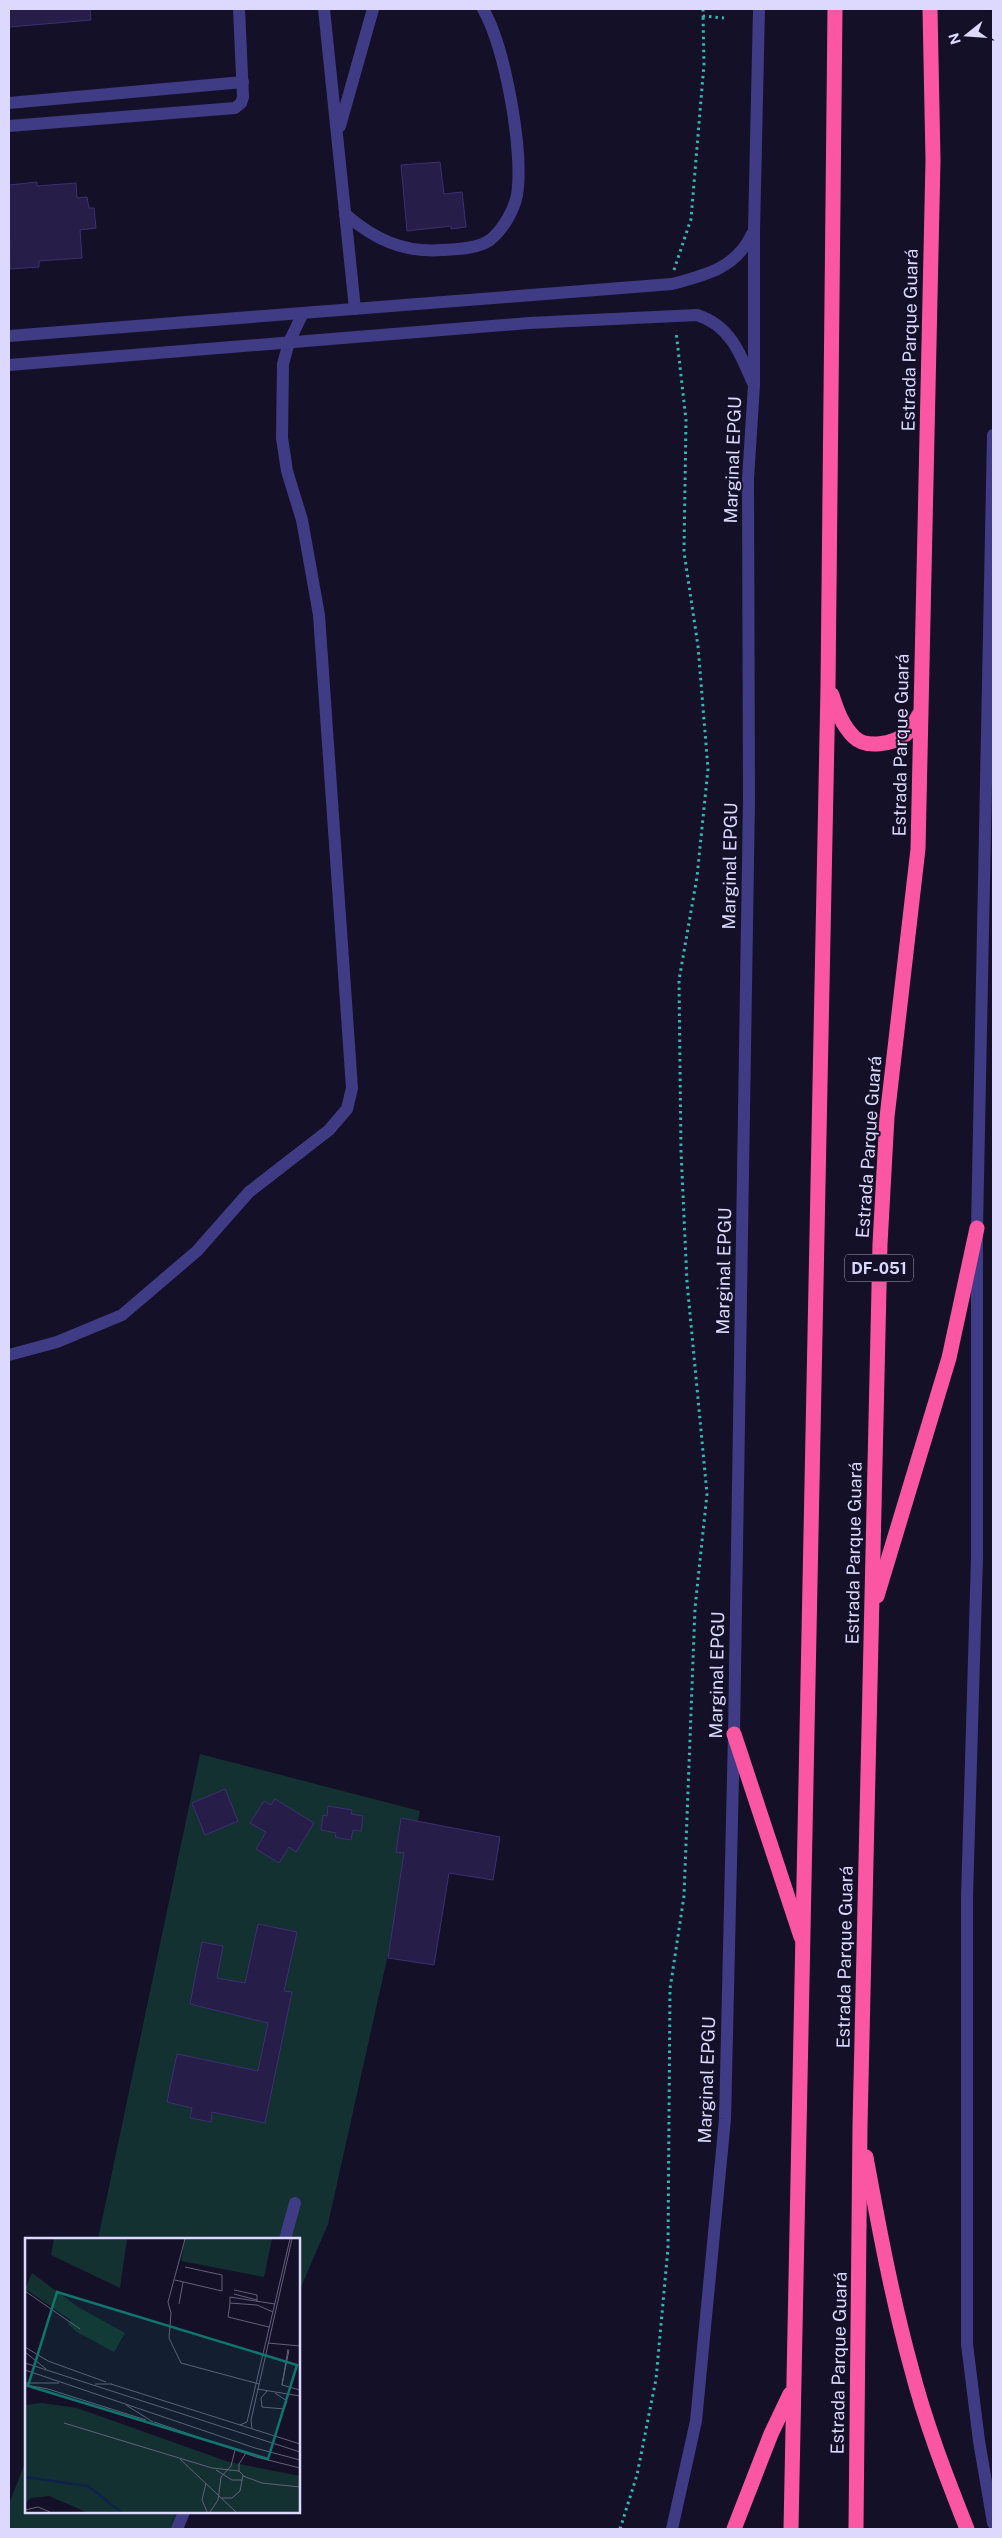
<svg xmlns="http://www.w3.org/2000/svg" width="1002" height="2538" viewBox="0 0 1002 2538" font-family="'Public Sans',sans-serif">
<rect width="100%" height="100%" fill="#141027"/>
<g fill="#133130">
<polygon points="200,1754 420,1811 328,2224 299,2292 299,2239 98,2239"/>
<polygon points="26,2460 26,2512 177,2512 171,2529 9,2529 9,2504"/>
</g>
<g fill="#261d48" stroke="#3d2f73">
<polygon points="9,9 90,9 91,20 9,27"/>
<polygon points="440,162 444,194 462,192 466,227 451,229 451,226 407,231 401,165"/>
<polygon points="37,182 37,186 76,183 77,198 87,197 89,208 94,208 96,228 80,230 82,258 39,261 39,267 10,269 9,185"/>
<polygon points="225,1789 238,1821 205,1835 192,1803"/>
<polygon points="275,1799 314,1823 296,1852 289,1847 279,1863 256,1849 266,1832 250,1823 264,1801 271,1805"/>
<polygon points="328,1806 352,1810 351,1814 363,1816 361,1831 353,1830 351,1840 335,1837 336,1833 321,1830 323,1815 327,1816"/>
<polygon points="401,1818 500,1837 493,1880 449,1873 434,1965 388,1958 404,1853 396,1852"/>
<polygon points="258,1924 297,1932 284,1991 292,1992 265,2123 212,2112 211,2122 190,2118 192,2108 167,2102 177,2054 258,2071 268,2023 190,2004 202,1942 223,1946 217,1978 245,1983"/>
</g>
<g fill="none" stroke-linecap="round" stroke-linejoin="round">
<g stroke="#33b7b0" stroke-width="3" stroke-dasharray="2.5 4" stroke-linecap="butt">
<polyline points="703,9 703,16 724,18"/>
<polyline points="674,270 691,219 704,64 703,16"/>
<polyline points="620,2529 637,2475 656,2379 668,2248 670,1989 684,1896 695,1608 707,1494 687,1282 681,1151 679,980 697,877 708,769 698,646 684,552 686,420 676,331"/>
</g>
<g stroke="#3f3c85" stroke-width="12">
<polyline points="324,9 355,309"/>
<polyline points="9,103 243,82"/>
<polyline points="9,126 235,108 241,103 243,97 239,9"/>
<polyline points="340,126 373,9"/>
<path d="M 345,214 C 374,239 403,253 442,250 C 457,249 477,249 490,240 C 503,230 514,210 517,195 C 524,152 505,46 483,9"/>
<path d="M 9,336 L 672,284 C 706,275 736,268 752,234"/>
<path d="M 9,365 L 529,323 L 697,315 C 729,325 740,352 752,381"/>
<polyline points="993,435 977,1228 977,1557 967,1897 967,2344 979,2441 993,2523"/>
<polyline points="9,1355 57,1342 122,1315 197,1251 249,1192 329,1130 347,1109 352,1088 319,615 302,520 287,471 282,438 283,364 289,342 303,313"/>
<polyline points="285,2239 295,2203"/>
<polyline points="177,2529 184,2512"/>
<polyline points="672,2529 696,2421 725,2119 734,1734 749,800 748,479 754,385 754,231 759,9"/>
</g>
<g stroke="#fb56a4" stroke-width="15">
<path d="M 832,695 C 837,711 842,725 854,737 C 866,749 893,744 906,734 C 911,730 915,721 919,715"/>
<polyline points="877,1596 949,1358 977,1228"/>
<polyline points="734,1734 801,1937"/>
<path d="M 866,2157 C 879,2228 892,2298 911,2367 C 925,2422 946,2476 967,2529"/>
<polyline points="734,2529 771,2434 790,2394"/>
<polyline points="791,2529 828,687 835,9"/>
<polyline points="856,2529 860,2126 880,1244 887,1117 918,849 933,160 930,9"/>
</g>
</g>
<g text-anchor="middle" stroke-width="4" stroke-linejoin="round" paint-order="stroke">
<rect fill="#141027" stroke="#a09cbe" stroke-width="1" x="845" y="1254.5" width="68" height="27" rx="4"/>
<g font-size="16" font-weight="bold" fill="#dcd8fe">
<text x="879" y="1274">DF-051</text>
</g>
<g font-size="18" fill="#dcd8fe" stroke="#141027">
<text transform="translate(910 340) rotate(-89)" y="6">Estrada Parque Guará</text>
<text transform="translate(733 460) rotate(-88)" y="6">Marginal EPGU</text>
<text transform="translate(901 745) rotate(-89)" y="6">Estrada Parque Guará</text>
<text transform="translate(730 866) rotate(-89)" y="6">Marginal EPGU</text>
<text transform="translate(869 1147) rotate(-86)" y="6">Estrada Parque Guará</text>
<text transform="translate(724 1271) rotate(-89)" y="6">Marginal EPGU</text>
<text transform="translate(854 1553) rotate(-89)" y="6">Estrada Parque Guará</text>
<text transform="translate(717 1675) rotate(-89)" y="6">Marginal EPGU</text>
<text transform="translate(845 1957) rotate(-89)" y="6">Estrada Parque Guará</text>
<text transform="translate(707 2080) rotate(-88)" y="6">Marginal EPGU</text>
<text transform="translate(839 2363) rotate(-89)" y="6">Estrada Parque Guará</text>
</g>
</g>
<g transform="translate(25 2238)">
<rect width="275" height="275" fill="#141027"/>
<path d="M 29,1 L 102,1 L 95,50 L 26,17 ZM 160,1 L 247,1 L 239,39 L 156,23 ZM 7,35 L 53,69 L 100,95 L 89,114 L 52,94 L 43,86 L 46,82 L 0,51 ZM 17,165 L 52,170 L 204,224 L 275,238 L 275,274 L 61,274 L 24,258 L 6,260 L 0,265 L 0,167 Z" fill="#133130"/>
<path fill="none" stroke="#0e2349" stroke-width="2.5" d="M 0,239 L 63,248 L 96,274"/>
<path fill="none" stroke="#64607d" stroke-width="1" d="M 160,1 L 143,64 L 146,75 L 144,100 L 156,125 L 234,146M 150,42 L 197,53 L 197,37 L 160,29M 209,52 L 232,57 L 232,64M 0,53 L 55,91M 209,56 L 232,62M 205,65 L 203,79 L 244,89M 154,66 L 158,44M 248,74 L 232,67 L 205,65 L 205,59 L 250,66M 243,105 L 275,108M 0,109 L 23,123 L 81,144M 0,114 L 21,131M 0,125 L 275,214M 0,132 L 230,210 L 275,222M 0,145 L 34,145M 70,146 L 87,146M 86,146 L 275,206M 1,147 L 23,151 L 121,182M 257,147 L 263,111M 257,147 L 264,112M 257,147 L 275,152M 232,151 L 275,158M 242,153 L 236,160 L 237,169 L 259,171 L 262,163 L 250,155M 101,167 L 128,184M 129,184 L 231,219 L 275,230M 39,185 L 187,230 L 214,233M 215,187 L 222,184 L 265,1M 227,190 L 226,182 L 267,1M 155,221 L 211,274M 191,232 L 207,242 L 217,242M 218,238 L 237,245 L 275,249M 181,245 L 177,262 L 182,274M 197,260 L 207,260 L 215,253 L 218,237 L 214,233 L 214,226 L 221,215M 0,272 L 13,269 L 25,274M 185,274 L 193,262 L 196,239 L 206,228 L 210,212"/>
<path fill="#0f766e" fill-opacity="0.15" stroke="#0f766e" stroke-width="2.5" d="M 32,54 L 272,127 L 243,221 L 3,148 Z"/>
<rect width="275" height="275" fill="none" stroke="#dcd8fe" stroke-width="2.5"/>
</g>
<rect width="1002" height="2538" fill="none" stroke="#dcd8fe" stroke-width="20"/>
<g transform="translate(967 35) rotate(253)" stroke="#141027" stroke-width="4" paint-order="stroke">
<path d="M0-4L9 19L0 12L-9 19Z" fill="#dcd8fe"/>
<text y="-8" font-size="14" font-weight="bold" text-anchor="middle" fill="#dcd8fe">N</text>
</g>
</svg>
